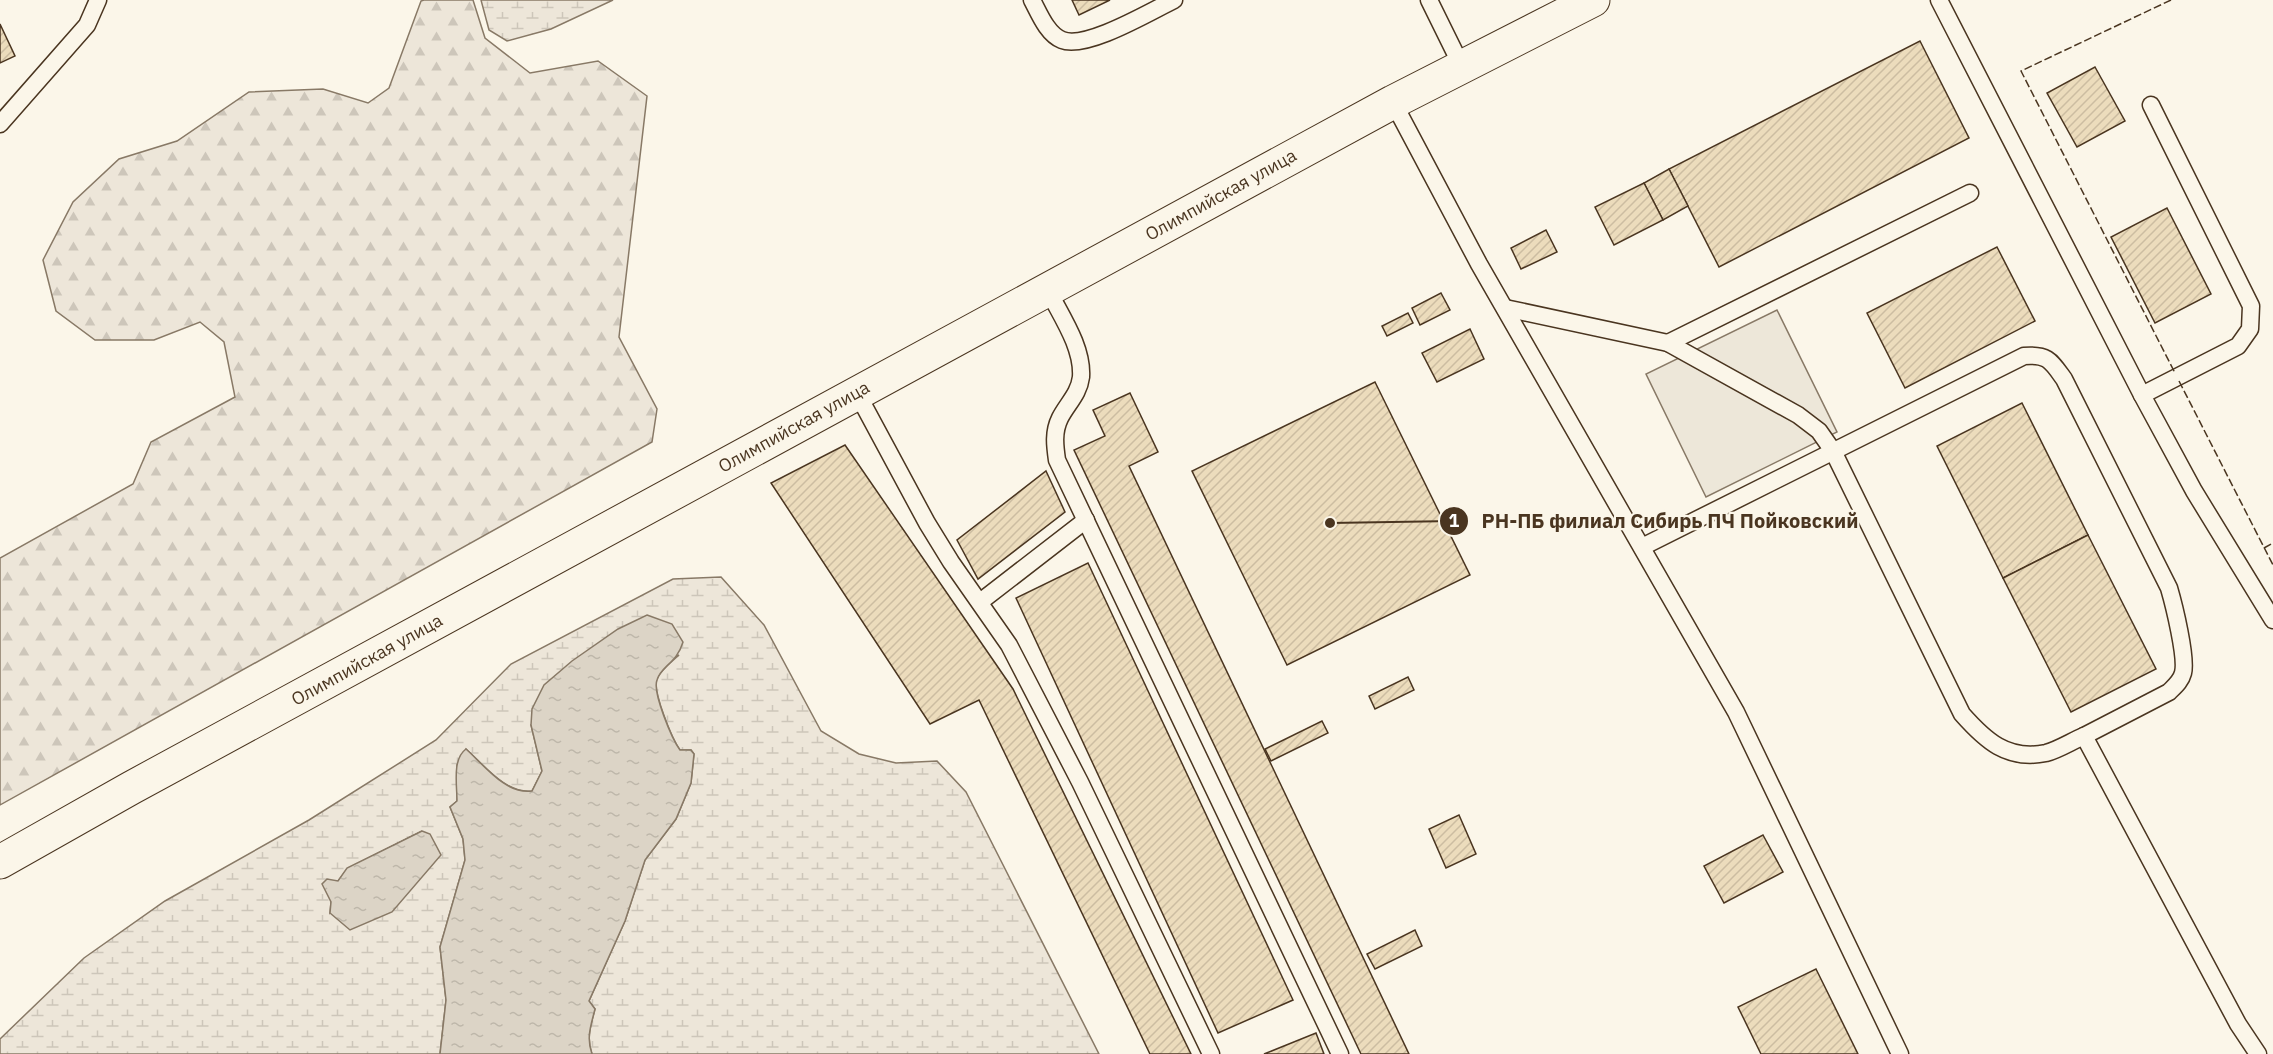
<svg xmlns="http://www.w3.org/2000/svg" width="2273" height="1054" viewBox="0 0 2273 1054" font-family="'IBM Plex Sans',sans-serif">
<defs>
<pattern id="forest-firs" width="22" height="20" patternUnits="userSpaceOnUse" patternTransform="scale(1.5)"><rect width="22" height="20" fill="#ede6d9"/><path d="M5 1l3.5 6h-7zM16 11l3.5 6h-7z" fill="#cdc6ba"/></pattern>
<pattern id="wetland-marsh" width="20" height="14" patternUnits="userSpaceOnUse" patternTransform="scale(1.5)"><rect width="20" height="14" fill="#ede6d9"/><path d="M1 5h8M5 5V1M11 12h8M15 12V8" fill="none" stroke="#cdc6ba"/></pattern>
<pattern id="water-ripples" width="26" height="14" patternUnits="userSpaceOnUse" patternTransform="scale(1.5)"><rect width="26" height="14" fill="#dcd4c6"/><path d="M2 4q2-2 4 0t4 0M15 11q2-2 4 0t4 0" fill="none" stroke="#beb7aa"/></pattern>
<pattern id="building-hatch" width="6" height="6" patternUnits="userSpaceOnUse" patternTransform="scale(1.5)"><rect width="6" height="6" fill="#ecdcbc"/><path d="M-1 1l2-2M0 6l6-6M5 7l2-2" fill="none" stroke="#ccbda1"/></pattern>
</defs>
<rect width="100%" height="100%" fill="#fbf6e9"/>
<polygon fill="url(#forest-firs)" stroke="#887966" stroke-width="1.5" points="424,0 473,0 485,38 530,73 598,61 647,96 619,337 657,409 652,442 0,805 0,558 133,484 151,442 235,397 224,342 200,322 154,340 95,340 56,311 43,260 73,202 119,159 177,141 249,92 323,89 368,103 389,88 421,1"/>
<g fill="url(#wetland-marsh)" stroke="#887966" stroke-width="1.5" fill-rule="evenodd">
<polygon points="481,0 613,0 551,29 507,41 489,30"/>
<path d="M 721,577 L 764,625 L 821,731 L 859,754 L 896,763 L 937,761 L 966,792 L 1099,1054 L 592,1054 C 586,1038 591,1025 595,1009 L 589,1001 L 625,921 L 645,860 L 676,819 L 691,783 L 694,754 L 691,750 L 680,750 C 672,739 652,690 657,679 C 660,670 673,661 679,655 L 531,725 L 542,771 L 532,791 C 506,794 485,766 466,749 L 457,765 L 457,801 L 450,807 L 463,839 L 465,860 L 440,947 L 446,1000 L 440,1054 L 0,1054 L 0,1039 L 84,958 L 165,901 L 309,820 L 436,740 L 511,664 L 673,579 ZM 422,831 L 330,913 L 331,902 L 338,881 L 348,868 Z"/>
</g>
<polygon fill="#ede7d9" stroke="#887966" stroke-width="1.5" points="1777,310 1837,432 1706,497 1646,374"/>
<g fill="url(#water-ripples)" stroke="#887966" stroke-width="1.5">
<path d="M 647,615 L 672,624 L 683,642 C 677,663 661,666 657,680 C 652,692 672,739 680,750 L 691,750 L 694,754 L 691,783 L 676,819 L 645,860 L 625,921 L 589,1001 L 595,1009 C 591,1025 586,1038 592,1054 L 440,1054 L 446,1000 L 440,947 L 465,860 L 463,839 L 450,807 L 457,801 C 457,785 452,759 466,749 C 484,765 506,795 532,791 L 542,771 L 531,725 L 532,709 L 544,685 L 572,661 L 618,629 Z"/>
<polygon points="422,831 430,834 441,855 392,912 350,930 330,913 331,902 322,884 327,879 338,881 347,868"/>
</g>
<g fill="url(#building-hatch)" stroke="#4a3520" stroke-width="1.5">
<polygon points="1072,0 1110,0 1079,15"/>
<polygon points="0,24 15,56 0,63"/>
<polygon points="1920,41 1969,138 1719,267 1669,169"/>
<polygon points="2095,67 2125,121 2077,147 2047,93"/>
<polygon points="1669,169 1688,206 1663,220 1644,183"/>
<polygon points="1644,183 1663,220 1614,245 1595,207"/>
<polygon points="2167,208 2211,294 2155,323 2111,237"/>
<polygon points="1546,230 1557,252 1521,269 1511,248"/>
<polygon points="1997,247 2035,321 1905,388 1867,313"/>
<polygon points="1441,293 1450,310 1420,325 1412,308"/>
<polygon points="1408,313 1413,323 1387,336 1382,326"/>
<polygon points="1470,329 1484,359 1437,382 1422,353"/>
<polygon points="1375,382 1470,575 1287,665 1192,471"/>
<polygon points="1130,393 1158,452 1129,466 1409,1054 1361,1054 1074,450 1105,436 1093,410"/>
<polygon points="2022,403 2088,535 2003,578 1937,446"/>
<polygon points="845,445 1013,689 1191,1054 1150,1054 979,700 930,724 771,483"/>
<polygon points="1046,471 1065,512 978,579 957,540"/>
<polygon points="2088,535 2156,669 2071,712 2003,578"/>
<polygon points="1088,563 1293,1000 1218,1033 1016,598"/>
<polygon points="1408,677 1414,690 1375,709 1369,696"/>
<polygon points="1322,721 1328,733 1271,761 1265,749"/>
<polygon points="1459,815 1476,854 1446,868 1429,829"/>
<polygon points="1763,835 1783,872 1724,903 1704,866"/>
<polygon points="1415,930 1422,946 1375,969 1367,954"/>
<polygon points="1816,969 1858,1054 1761,1054 1738,1007"/>
<polygon points="1316,1033 1324,1054 1264,1054"/>
</g>
<g fill="none" stroke-linecap="round" stroke-linejoin="round">
<g stroke="#4a3520" stroke-width="19">
<g id="service">
<path d="M 1032,0 C 1039,13 1047,34 1062,40 C 1086,50 1151,11 1174,0"/>
<polyline points="1429,0 1462,67"/>
<polyline points="1939,0 2142,395 2194,491 2273,620"/>
<polyline points="1393,102 1479,264 1736,712 1900,1054"/>
<polyline points="0,124 87,25 98,0"/>
<path d="M 1048,290 C 1061,316 1083,347 1081,377 C 1079,394 1067,404 1060,418 C 1053,432 1055,446 1057,460 L 1340,1054"/>
<path d="M 1505,308 L 1668,343 L 1798,415 L 1819,431 L 1833,451 L 1962,714 C 1985,740 2007,761 2046,753 C 2058,750 2072,741 2084,736 L 2238,1024 L 2258,1054"/>
<polyline points="1668,343 1970,193"/>
<polyline points="857,393 927,523 951,562 1009,645 1080,782 1211,1054"/>
<polyline points="2142,395 2238,346 2250,329 2251,306 2151,105"/>
<path d="M 1642,547 L 2024,356 C 2048,354 2051,361 2064,379 L 2169,588 C 2174,605 2187,658 2183,673 C 2181,681 2175,686 2169,692 L 2084,736"/>
<polyline points="980,602 1086,520"/>
</g>
</g>
<g stroke="#4a3520" stroke-width="35">
<polyline id="minor" points="0,862 131,788 1393,102 1593,0"/>
</g>
<use href="#service" stroke="#fbf6e9" stroke-width="16"/>
<use href="#minor" stroke="#fbf6e9" stroke-width="33"/>
<g stroke="#4a3520" stroke-width="1.5" stroke-dasharray="8 3" stroke-linecap="butt">
<polyline points="2171,0 2021,71 2175,373"/>
<polyline points="2179,381 2273,565"/>
<polyline points="2264,548 2273,543"/>
</g>
</g>
<g text-anchor="middle" stroke-width="4.5" stroke-linejoin="round" paint-order="stroke">
<g font-size="18" fill="#4a3520" stroke="#fbf6e9">
<text transform="translate(1221 195) rotate(-29)" y="6">Олимпийская улица</text>
<text transform="translate(794 427) rotate(-29)" y="6">Олимпийская улица</text>
<text transform="translate(367 660) rotate(-29)" y="6">Олимпийская улица</text>
</g>
</g>
<path fill="none" stroke="#4a3520" stroke-width="2" d="M1330 523L1454 521"/>
<g fill="#4a3520" stroke="#fbf6e9" stroke-width="2">
<circle cx="1330" cy="523" r="6"/>
<circle cx="1454" cy="521" r="15"/>
</g>
<g font-size="18" text-anchor="middle" font-weight="bold" fill="#fff">
<text x="1454" y="527">1</text>
</g>
<g font-size="20" text-anchor="middle" font-weight="bold" fill="#4a3520" stroke="#fbf6e9" stroke-width="4.5" stroke-linejoin="round" paint-order="stroke">
<text x="1670" y="528">РН-ПБ филиал Сибирь ПЧ Пойковский</text>
</g>
</svg>
